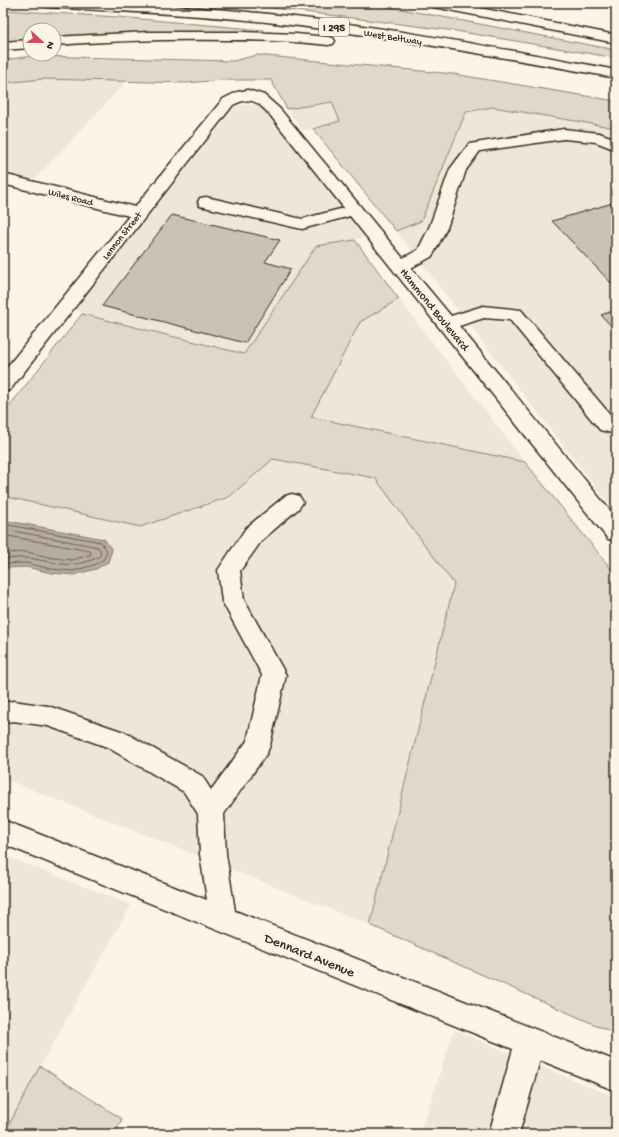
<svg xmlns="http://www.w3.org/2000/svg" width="619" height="1137" viewBox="0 0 619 1137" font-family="'Gochi Hand',sans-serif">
<rect width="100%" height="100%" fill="#fcf5e5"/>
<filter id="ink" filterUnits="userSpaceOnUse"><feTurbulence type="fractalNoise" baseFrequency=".025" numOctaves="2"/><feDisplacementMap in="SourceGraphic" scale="8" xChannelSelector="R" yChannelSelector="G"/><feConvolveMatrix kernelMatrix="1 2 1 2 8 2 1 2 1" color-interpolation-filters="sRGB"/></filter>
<g filter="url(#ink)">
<g fill="#eee6d6">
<polygon points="43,79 127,81 34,180 3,172 3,83"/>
<polygon points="332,102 340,121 313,129 302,130 287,109"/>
<polygon points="246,105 254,105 266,110 367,236 355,240 316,246 244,354 82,314 75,309 235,106"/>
<polygon points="493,107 616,128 616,513 396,231 421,221 466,112"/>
<polygon points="399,299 525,462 311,417 360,321"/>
<polygon points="273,459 375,478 454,584 370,925 3,778 3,568 26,567 51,573 104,539 3,520 3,496 140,527 229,497"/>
<polygon points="3,855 131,905 40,1066 4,1134"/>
<polygon points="454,1030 616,1098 616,1134 420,1134"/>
</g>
<g fill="#e0d8c8" stroke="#8e8173">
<polygon points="232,3 369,3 616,50 616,58 456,31"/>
<polygon points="3,10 118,17 264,30 263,32 54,39 54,30 30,30 30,41 3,44"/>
<polygon points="257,55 453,74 616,101 616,128 493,107 466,112 421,221 396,231 313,129 340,121 332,102 287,109 271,80 223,80 186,83 43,79 3,83 3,60 33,56 233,61"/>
<polygon points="355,240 399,299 360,322 311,417 525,462 616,575 616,1034 370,925 454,584 375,478 273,459 229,497 140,527 3,496 3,414 82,314 244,354 316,246"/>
<polygon points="40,1066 122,1119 115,1134 4,1134"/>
</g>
<polygon fill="#b7ad9e" stroke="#85796b" points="3,520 104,539 112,550 108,562 96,569 73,575 51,573 26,567 3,568"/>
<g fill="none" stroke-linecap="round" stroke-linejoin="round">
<g stroke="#6d5e51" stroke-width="1">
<polyline points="3,524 101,542 107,551 104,559 94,565 73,571 51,569 26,563 3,564"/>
<path d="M 3,529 L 98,547 L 101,552 L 100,556 C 72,571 56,562 28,558 C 20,557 11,559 3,559"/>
<polyline points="3,535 90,551 91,553 90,555 72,560 53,558 27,552 3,553"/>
</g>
</g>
<g fill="#ccc2b3" stroke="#3b2a1e">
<polygon points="616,202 616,288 552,221"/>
<polygon points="172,215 280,240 265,262 291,269 245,343 102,306"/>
<polygon points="616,310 616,331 601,315"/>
</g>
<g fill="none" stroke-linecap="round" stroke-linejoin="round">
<g stroke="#3b2a1e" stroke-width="3">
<g id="minor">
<path d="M 248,90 L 264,95 L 280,109 L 403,258 L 418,250 L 429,228 L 450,169 L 469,144 L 564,129 L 599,133 L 616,139 L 616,150 L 596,142 L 564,139 L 480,151 L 466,170 L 447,228 L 434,253 L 431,257 L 411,268 L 451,316 L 483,306 L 521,310 L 614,419 L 616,420 L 616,434 L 600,430 L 510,320 L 484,318 L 459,326 L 616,518 L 616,541 L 608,539 L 350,216 L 302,229 L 200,206 L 198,202 L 200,198 L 206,197 L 302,219 L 344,208 L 270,115 C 257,101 251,96 233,105 L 10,390 L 3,392 L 3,372 L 129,216 L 3,184 L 3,174 L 135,207 L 223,99 L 237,92 Z"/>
<polygon points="292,494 299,496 303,502 299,508 262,540 240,571 244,600 286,675 270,745 267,753 224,814 226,854 235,911 616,1061 616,1091 540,1060 519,1134 489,1134 513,1049 3,844 3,820 207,900 200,854 198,814 184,792 107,747 48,726 13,721 3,723 3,703 13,701 48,706 124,732 202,776 211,790 247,741 262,675 222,601 218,570 246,528 285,496"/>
</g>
</g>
<g stroke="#3b2a1e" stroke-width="3">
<g id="highway">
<path d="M 42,3 C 111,3 179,5 248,12 C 371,24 494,47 616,70 L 616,78 C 503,57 390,37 275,23 C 200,14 124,12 49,7 L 44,6 Z"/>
<polygon points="427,3 455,3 616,35 616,43 434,7 429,6"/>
<path d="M 148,32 L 243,32 L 296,34 L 328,37 L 333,38 L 335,41 L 333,44 L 328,45 C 294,41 259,40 225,40 C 168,39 111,41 54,45 L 54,37 Z"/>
<polygon points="30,40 30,48 3,50 3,42"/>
</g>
</g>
<use href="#minor" fill="#fcf5e5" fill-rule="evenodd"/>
<use href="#highway" fill="#fcf5e5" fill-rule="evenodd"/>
</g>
</g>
<g text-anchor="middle" stroke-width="4" stroke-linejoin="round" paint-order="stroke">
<g font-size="10" fill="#3b2a1e" stroke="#fcf5e5">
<text transform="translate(393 36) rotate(9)" y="4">West Beltway</text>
<text transform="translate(71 196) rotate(14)" y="4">Wiles Road</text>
<text transform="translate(121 235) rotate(-52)" y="4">Lennon Street</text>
</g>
<rect fill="#fcf5e5" stroke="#75675a" stroke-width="1" x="319" y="18" width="30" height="18" rx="3"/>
<g font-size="11" font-weight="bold" fill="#3b2a1e">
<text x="334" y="31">I 295</text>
</g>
<g font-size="12" fill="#3b2a1e" stroke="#fcf5e5">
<text transform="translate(435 309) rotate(51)" y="4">Hammond Boulevard</text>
</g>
<g font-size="14" fill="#3b2a1e" stroke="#fcf5e5">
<text transform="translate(310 954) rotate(22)" y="5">Dennard Avenue</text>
</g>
</g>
<rect width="619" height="1137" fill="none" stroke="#fcf5e5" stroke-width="16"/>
<rect x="8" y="8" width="603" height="1121" fill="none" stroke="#3b2a1e" stroke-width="1.5" filter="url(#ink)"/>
<g transform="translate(42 42) rotate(112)"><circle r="19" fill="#fcf5e5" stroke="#afa495"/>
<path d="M0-3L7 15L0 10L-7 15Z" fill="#d1495b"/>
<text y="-6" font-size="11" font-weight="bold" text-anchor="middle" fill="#3b2a1e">N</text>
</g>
</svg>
